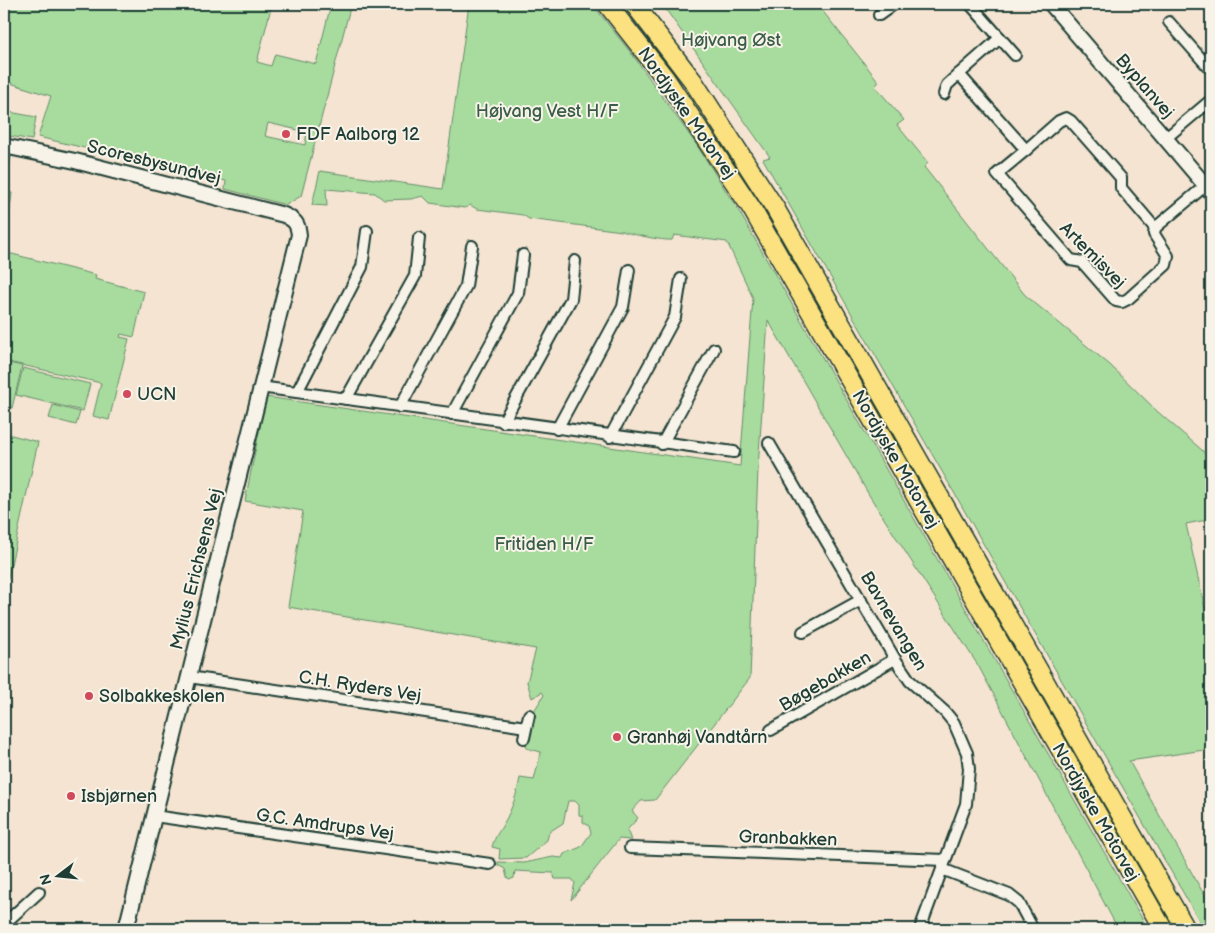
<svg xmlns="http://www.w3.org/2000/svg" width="1215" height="933" viewBox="0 0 1215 933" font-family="'Balsamiq Sans',sans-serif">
<rect width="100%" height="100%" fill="#f4e4d1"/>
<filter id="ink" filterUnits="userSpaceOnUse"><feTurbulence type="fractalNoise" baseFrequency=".02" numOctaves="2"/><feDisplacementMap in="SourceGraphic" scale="10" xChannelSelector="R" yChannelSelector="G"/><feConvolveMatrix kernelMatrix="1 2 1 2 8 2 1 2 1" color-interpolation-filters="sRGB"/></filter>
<g filter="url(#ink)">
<g fill="#a8dc9e" stroke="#648c69" fill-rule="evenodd">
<path d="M 4,4 L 272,4 L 257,62 L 271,66 L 275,54 L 316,64 L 331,4 L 351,4 L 301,196 L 286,205 L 225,189 L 226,181 L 38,137 L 51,96 L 4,81 ZM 268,123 L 307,132 L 305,145 L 265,136 Z"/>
<path d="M 469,4 L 592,4 L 635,58 L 698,147 L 740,213 L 1148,929 L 1118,929 L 979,667 L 869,495 L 768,320 L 758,469 L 750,678 L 655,800 L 641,801 L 632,811 L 638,818 L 627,830 L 631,840 L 619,839 L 571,900 L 575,883 L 572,879 L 555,879 L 553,873 L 515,871 L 514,878 L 509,880 L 507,878 L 505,869 L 498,865 L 498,862 L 524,863 L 553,857 L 562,858 L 564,854 L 581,847 L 591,833 L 589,826 L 583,822 L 583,816 L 579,815 L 579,805 L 575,801 L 568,801 L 563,823 L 549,832 L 547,840 L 526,858 L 499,859 L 500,849 L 492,847 C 495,836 499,832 504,823 C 512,809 517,794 520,778 L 534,780 L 541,752 L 526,748 L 534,711 L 544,695 L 542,692 L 532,698 L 527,682 L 536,649 L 288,607 L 303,511 L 245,501 L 266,397 L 740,466 L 753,298 L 727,242 L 674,235 L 672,240 C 663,241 630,234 622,231 L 529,219 L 523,215 L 477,209 L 470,205 L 465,208 L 430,203 L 423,196 L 411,199 L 384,200 L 375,193 L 326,189 L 327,206 L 312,205 L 320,171 L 443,189 Z"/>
<polygon points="662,4 817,4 879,82 875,86 904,120 897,125 928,163 924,167 1025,295 1110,365 1158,412 1203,451 1211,465 1211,519 1186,524 1211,636 1211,697 1207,698 1211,702 1211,749 1129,761 1211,907 1211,929 1204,929 763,159 770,157"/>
<polygon points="4,111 36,117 32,140 4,135"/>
<polygon points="4,155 11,156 5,191 12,193 9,216 4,222"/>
<polygon points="4,252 96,275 95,279 144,292 134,337 121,334 120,337 129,339 109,420 93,416 101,383 4,361"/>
<polygon points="4,362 22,366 12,408 4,406"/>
<polygon points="23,368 90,384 83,411 16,395"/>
<polygon points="53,405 80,412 76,425 49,418"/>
<polygon points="4,433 38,442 6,587 4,586"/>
</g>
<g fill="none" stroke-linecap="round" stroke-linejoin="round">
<g stroke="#1f3d34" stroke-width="14">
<g id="street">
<polyline points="970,4 1000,38 959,74 1026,150 1059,121 1066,118 1071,121 1121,178 1121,188 1155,228 1206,185"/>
<polyline points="879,15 894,4"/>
<polyline points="1169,22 1211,70"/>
<polyline points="1000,38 1015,55"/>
<polyline points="944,94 947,85 959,74"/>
<polyline points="1166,138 1211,100"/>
<polyline points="1026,150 997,174 1071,260 1082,262 1116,301 1122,302 1128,299 1166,265 1168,256 1154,234 1155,228"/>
<polyline points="260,387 734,452"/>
<polyline points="297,392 362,267 367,231"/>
<polyline points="346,399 415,276 419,238"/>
<polyline points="400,407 466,286 472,246"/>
<polyline points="452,414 518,293 523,255"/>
<polyline points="503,422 571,299 575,261"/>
<polyline points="557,429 623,307 629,270"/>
<polyline points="610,437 675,317 681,279"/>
<polyline points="769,443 895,659 910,681 945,712 954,723 967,753 969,769 966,804 920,929"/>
<polyline points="662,444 714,349"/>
<polyline points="803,632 861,600"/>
<polyline points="189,677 526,727"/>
<polyline points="771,730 895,659"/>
<polyline points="524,738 529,715"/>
<polyline points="154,816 490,864"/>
<polyline points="630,848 945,860"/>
<polyline points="942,869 1009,895 1019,903 1033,929"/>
<polyline points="4,924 39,892"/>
</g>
</g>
<g stroke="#1f3d34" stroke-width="18">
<g id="secondary">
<polyline points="1051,4 1211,192"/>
<path d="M 4,146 L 75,161 L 284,215 C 295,220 298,224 299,235 L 126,929"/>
</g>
</g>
<g stroke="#1f3d34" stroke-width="21">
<g id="highway">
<polyline points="607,4 665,78 752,209 1163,929"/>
<polyline points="634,4 693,81 775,208 1186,929"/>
</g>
</g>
<use href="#street" stroke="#f7f3e8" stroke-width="10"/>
<use href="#secondary" stroke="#f7f3e8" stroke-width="14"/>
<use href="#highway" stroke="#fbe180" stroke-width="18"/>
</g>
</g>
<g fill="#d1495b" stroke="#f7f3e8" stroke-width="2">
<circle cx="286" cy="134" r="5"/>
<circle cx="127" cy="394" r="5"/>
<circle cx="89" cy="696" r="5"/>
<circle cx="617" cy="737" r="5"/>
<circle cx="71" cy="796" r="5"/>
</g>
<g text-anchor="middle" stroke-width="4" stroke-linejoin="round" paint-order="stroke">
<g font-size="18" fill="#3a5d49" stroke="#f7f3e8">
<text x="731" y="46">Højvang Øst</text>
<text x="547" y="117">Højvang Vest H/F</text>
<text x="544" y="550">Fritiden H/F</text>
</g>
<g font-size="18" fill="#1f3d34" stroke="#f7f3e8">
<text transform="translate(1145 86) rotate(49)" y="6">Byplanvej</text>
<text transform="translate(687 113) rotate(55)" y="6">Nordjyske Motorvej</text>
<text transform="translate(154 162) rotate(14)" y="6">Scoresbysundvej</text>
<text transform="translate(1093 255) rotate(45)" y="6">Artemisvej</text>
<text transform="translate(896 459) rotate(60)" y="6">Nordjyske Motorvej</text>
<text transform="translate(196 569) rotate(-76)" y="6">Mylius Erichsens Vej</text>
<text transform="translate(894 621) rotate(59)" y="6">Bavnevangen</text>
<text transform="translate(825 681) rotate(-30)" y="6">Bøgebakken</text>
<text transform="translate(360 686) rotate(9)" y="6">C.H. Ryders Vej</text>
<text transform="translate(1096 812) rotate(60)" y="6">Nordjyske Motorvej</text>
<text transform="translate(325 824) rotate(8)" y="6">G.C. Amdrups Vej</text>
<text transform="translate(788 838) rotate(2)" y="6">Granbakken</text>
</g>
<g font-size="18" fill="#1f3d34" stroke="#f7f3e8" text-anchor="start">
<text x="296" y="140">FDF Aalborg 12</text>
<text x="137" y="400">UCN</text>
<text x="99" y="702">Solbakkeskolen</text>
<text x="627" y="743">Granhøj Vandtårn</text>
<text x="81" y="802">Isbjørnen</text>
</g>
</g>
<rect width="1215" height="933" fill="none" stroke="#f7f3e8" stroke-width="20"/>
<rect x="10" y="10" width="1195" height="913" fill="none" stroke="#1f3d34" stroke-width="2" filter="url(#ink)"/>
<g transform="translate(58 876) rotate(254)" stroke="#f7f3e8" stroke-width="4" paint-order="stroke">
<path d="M0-4L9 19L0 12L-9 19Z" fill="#1f3d34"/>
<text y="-8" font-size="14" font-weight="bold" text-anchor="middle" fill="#1f3d34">N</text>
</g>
</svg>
